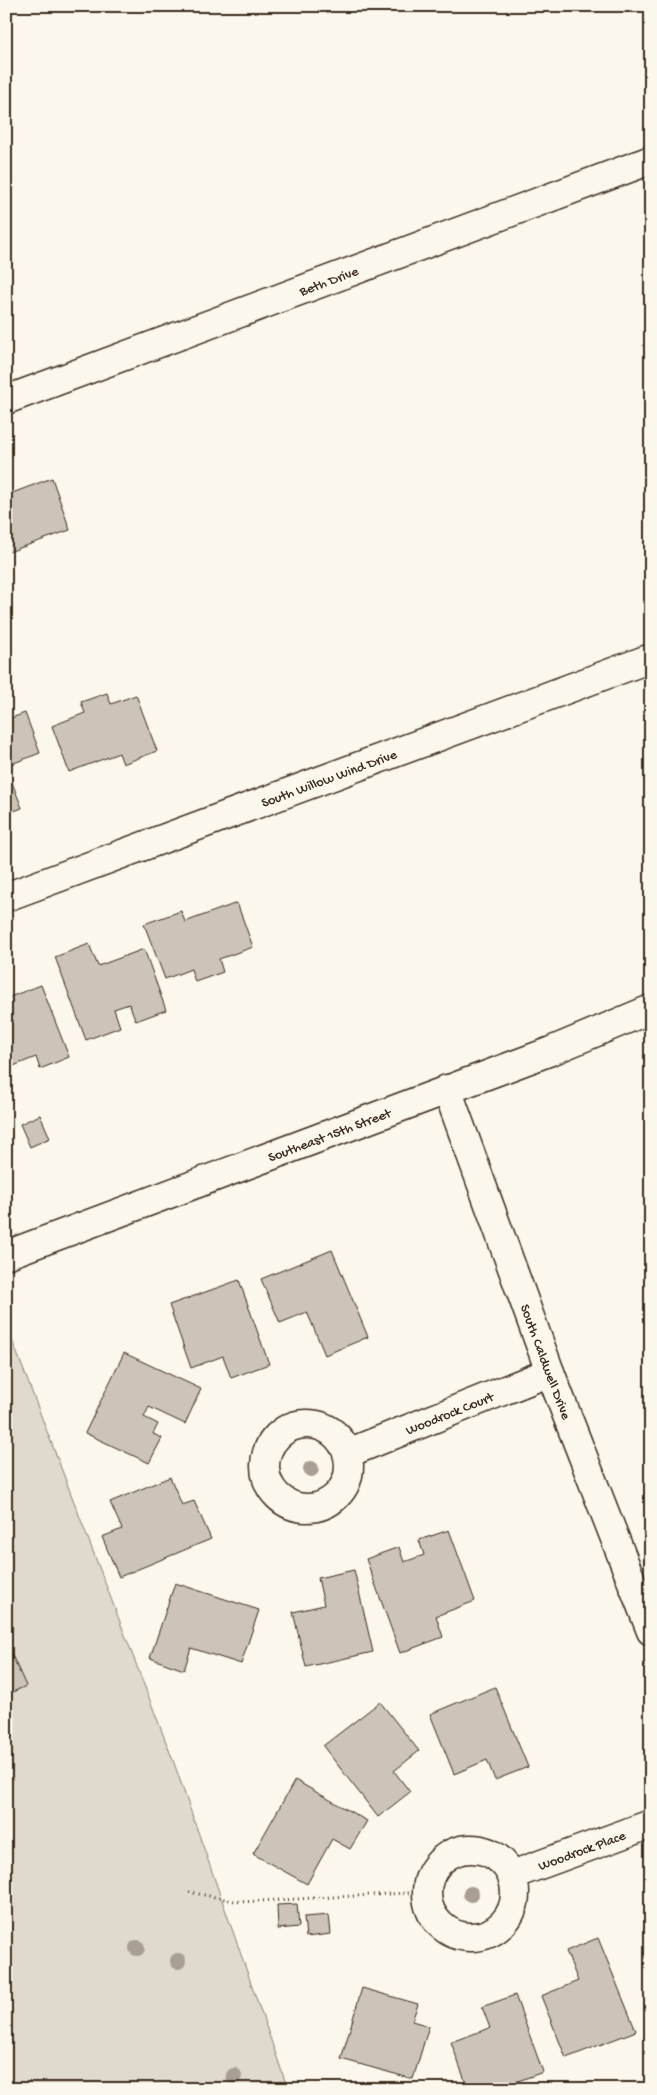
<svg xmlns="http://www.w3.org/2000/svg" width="657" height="2095" viewBox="0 0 657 2095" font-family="'Gochi Hand',sans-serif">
<rect width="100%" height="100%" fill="#fbf7ec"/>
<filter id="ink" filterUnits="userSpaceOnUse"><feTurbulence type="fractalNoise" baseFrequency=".02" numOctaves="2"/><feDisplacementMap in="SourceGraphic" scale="10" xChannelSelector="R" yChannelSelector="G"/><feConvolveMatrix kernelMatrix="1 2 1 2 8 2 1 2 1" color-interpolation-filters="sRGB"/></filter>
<g filter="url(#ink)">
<polygon fill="#dfd9ce" stroke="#8d8276" points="9,1332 174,1763 288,2089 6,2089 6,1333"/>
<g fill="#ccc4b9" stroke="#3b2a1e">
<polygon points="52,478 70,530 6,553 6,493 7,495"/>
<polygon points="107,693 111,704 136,695 157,751 123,764 119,753 69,772 52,726 85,713 81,702"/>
<polygon points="25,713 40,753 6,766 6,720"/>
<polygon points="6,767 22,808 6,814"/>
<polygon points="237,903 253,947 219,959 223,972 195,982 191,969 165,979 144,924 181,911 185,922"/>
<polygon points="89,944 98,966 144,949 166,1010 136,1021 129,1004 114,1009 120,1027 86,1040 55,957"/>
<polygon points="41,985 69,1057 40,1069 36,1057 6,1069 6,996 7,998"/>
<polygon points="40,1115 50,1138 30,1147 20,1124"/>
<polygon points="332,1250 368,1337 325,1355 307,1312 280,1323 261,1279"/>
<polygon points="239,1280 269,1364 231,1378 223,1356 191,1368 169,1305"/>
<polygon points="124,1353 201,1389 185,1424 149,1407 144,1417 158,1424 153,1434 162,1438 149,1463 85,1433"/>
<polygon points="170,1477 182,1505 194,1501 211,1539 119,1577 102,1537 122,1529 110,1502"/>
<polygon points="449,1530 475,1601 436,1616 443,1637 400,1653 366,1559 399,1547 404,1562 424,1555 419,1540"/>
<polygon points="354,1570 373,1652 306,1667 293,1612 324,1605 318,1578"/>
<polygon points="175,1583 259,1610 241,1664 191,1648 184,1670 150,1658"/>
<polygon points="6,1642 26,1686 6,1695"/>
<polygon points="495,1687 528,1767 495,1780 487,1760 454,1774 430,1714"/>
<polygon points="380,1702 419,1751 394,1771 410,1792 378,1817 323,1746"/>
<polygon points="295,1780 367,1821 350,1849 332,1839 307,1884 253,1854"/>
<polygon points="297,1904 299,1927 278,1929 277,1905"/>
<polygon points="329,1915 331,1934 306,1937 304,1917"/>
<polygon points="598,1938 636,2031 566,2058 541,1996 578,1981 566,1951"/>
<polygon points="362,1988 418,2004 412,2021 429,2026 413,2079 341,2059"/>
<polygon points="515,1995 543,2072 496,2089 468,2089 451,2042 490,2028 482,2007"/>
</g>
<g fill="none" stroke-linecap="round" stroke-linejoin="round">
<g stroke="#3b2a1e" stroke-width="31">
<g id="minor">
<path id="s1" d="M 6,400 L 651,160"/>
<path id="s2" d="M 6,897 L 651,658"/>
<path id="s3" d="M 447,1089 L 550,1372 L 651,1631"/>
<circle cx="307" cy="1466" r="42"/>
<path id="s4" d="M 348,1453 L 550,1372"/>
<circle cx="471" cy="1893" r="44"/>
<path id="s5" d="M 512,1875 L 651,1824"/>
</g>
</g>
<g stroke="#3b2a1e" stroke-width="31">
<g id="major">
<path id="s6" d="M 6,1255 L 551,1051 L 651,1009"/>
</g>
</g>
<polyline stroke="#3b2a1e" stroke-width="3" stroke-dasharray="1 4" stroke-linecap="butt" points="189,1892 240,1902 427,1892"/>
<use href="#minor" stroke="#fbf7ec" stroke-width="28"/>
<use href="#major" stroke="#fbf7ec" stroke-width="28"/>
</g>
<g fill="#a89e93">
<circle cx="311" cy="1469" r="8"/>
<circle cx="471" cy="1894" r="8"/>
<circle cx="137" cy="1948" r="8"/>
<circle cx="178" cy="1961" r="8"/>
<circle cx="234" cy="2076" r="8"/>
</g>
</g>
<g text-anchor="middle" stroke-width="4.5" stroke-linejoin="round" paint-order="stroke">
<g font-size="14" fill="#3b2a1e" stroke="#fbf7ec">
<text dy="5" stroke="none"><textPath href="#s1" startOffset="344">Beth Drive</textPath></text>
<text dy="5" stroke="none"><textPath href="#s2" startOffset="344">South Willow Wind Drive</textPath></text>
<text dy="5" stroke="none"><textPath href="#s6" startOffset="345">Southeast 15th Street</textPath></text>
<text dy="5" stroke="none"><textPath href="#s3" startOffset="290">South Caldwell Drive</textPath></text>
<text dy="5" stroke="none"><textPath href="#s4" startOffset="109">Woodrock Court</textPath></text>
<text dy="5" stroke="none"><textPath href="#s5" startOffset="74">Woodrock Place</textPath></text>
</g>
</g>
<rect width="657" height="2095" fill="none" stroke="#fbf7ec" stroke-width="25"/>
<rect x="12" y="12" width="632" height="2070" fill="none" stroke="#3b2a1e" stroke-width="2" filter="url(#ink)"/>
</svg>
